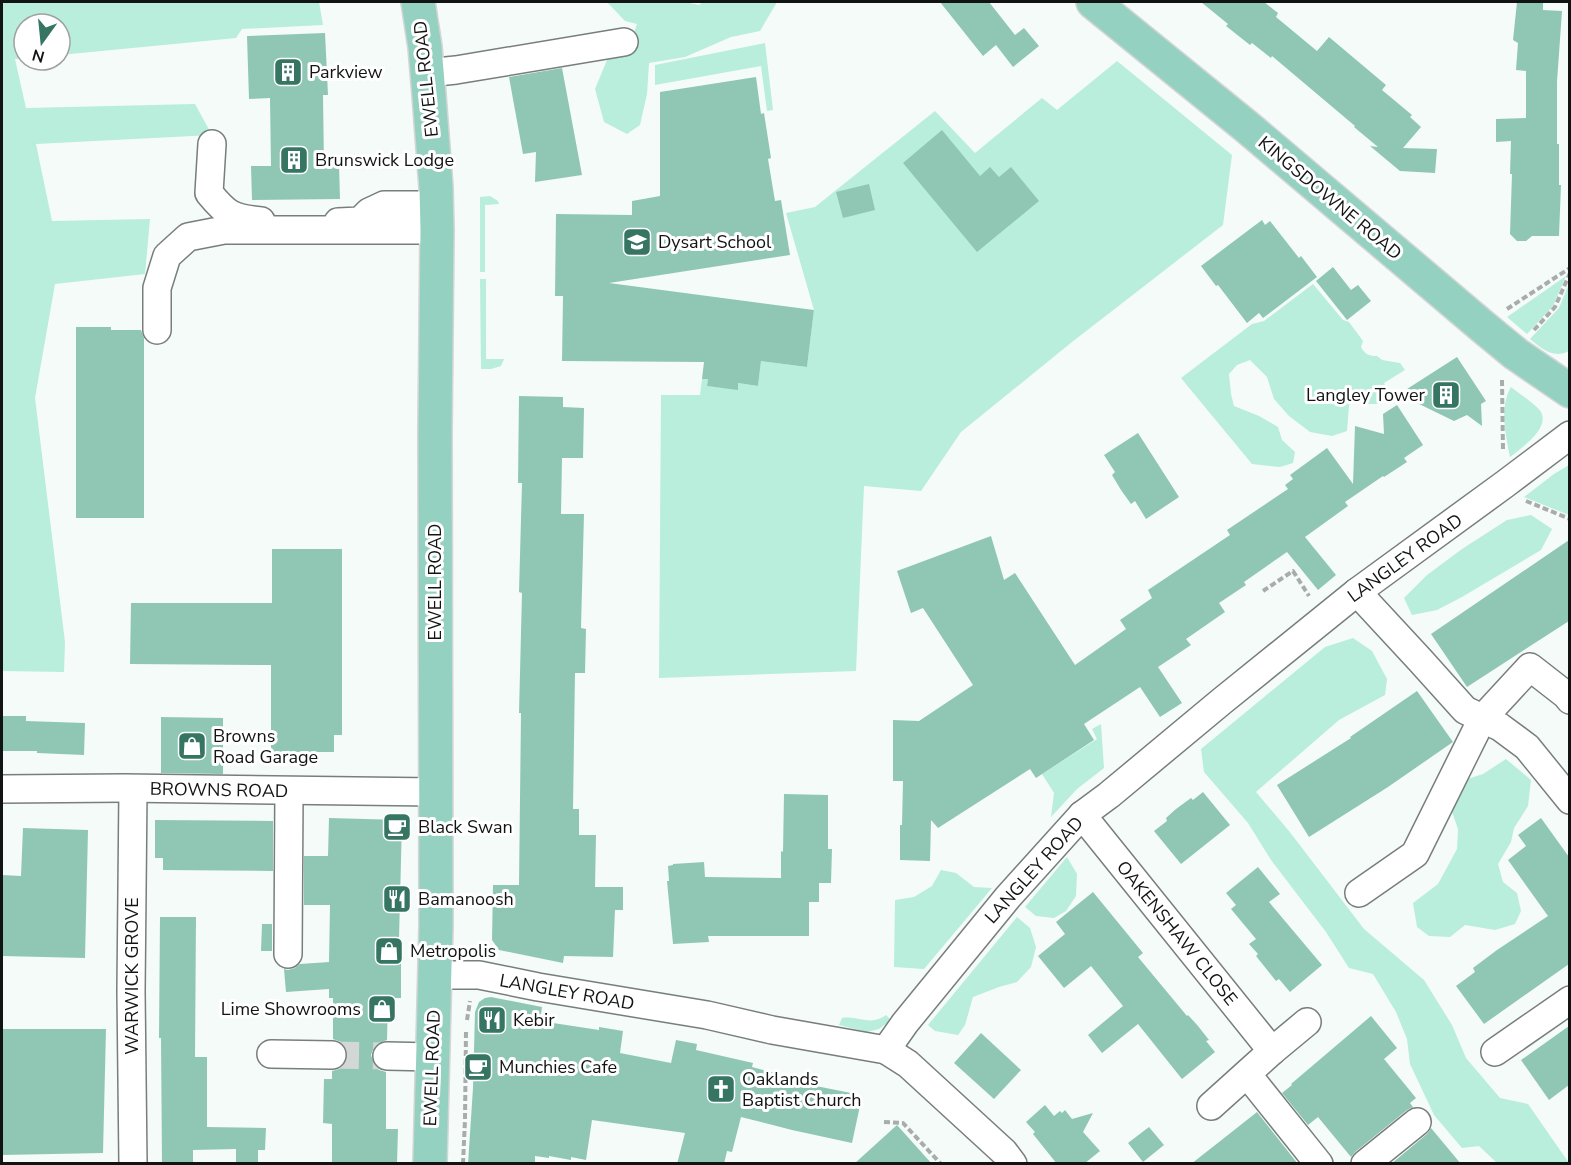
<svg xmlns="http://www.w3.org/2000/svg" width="1571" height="1165" viewBox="0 0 1571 1165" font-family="'Nunito Sans',sans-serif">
<rect width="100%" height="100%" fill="#f5fbf9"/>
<g fill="#b8eedb">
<polygon points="2,2 319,2 323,25 242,29 236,38 60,55 60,24 24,24 24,58 15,59 26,108 195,104 212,135 36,144 52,221 150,219 145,274 55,284 35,398 65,642 64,672 2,671"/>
<polygon points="607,2 685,2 699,5 703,2 777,2 760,31 731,37 685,57 649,63 647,94 640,125 627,134 604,122 595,89 607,60 629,47 637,24 625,21"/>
<polygon points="765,43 773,110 767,111 761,66 655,85 655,65"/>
<polygon points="1117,61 1232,155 1223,225 1072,342 961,432 921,491 864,486 856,671 659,678 661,395 700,395 702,379 708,379 707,386 738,389 738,383 758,386 761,361 807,367 814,310 786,213 815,207 935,111 975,153 1042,98 1057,110"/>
<polygon points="490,196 498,201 499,204 485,205 485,272 480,272 480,197"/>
<polygon points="1566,276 1553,306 1527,334 1507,317"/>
<polygon points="480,279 486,279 486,359 504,359 501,366 491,369 481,369"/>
<path d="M 1313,284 L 1343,320 L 1349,322 L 1363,341 L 1361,347 C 1365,354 1368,356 1377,356 L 1382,360 L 1400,363 L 1405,370 L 1384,383 L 1390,400 L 1378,404 L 1367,404 L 1360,396 L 1349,405 L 1347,431 L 1332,436 L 1310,432 L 1289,416 L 1274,399 L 1267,377 L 1250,360 L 1237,365 L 1229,374 L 1231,394 L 1234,406 L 1259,416 L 1278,427 L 1282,440 L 1295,452 L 1293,463 L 1280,467 L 1252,464 L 1181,378 L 1252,324 L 1264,321 Z"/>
<path d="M 1569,284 L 1569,351 C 1554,359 1542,349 1530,339 L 1559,308 Z"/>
<path d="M 1511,387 C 1517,392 1538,406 1541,412 C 1550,429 1521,448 1510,457 C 1506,436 1499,407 1511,387 Z"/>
<polygon points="1569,465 1569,515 1524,497 1554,474"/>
<polygon points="1531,515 1552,529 1541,550 1462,597 1437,610 1412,615 1404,598 1427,575 1462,549 1507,520"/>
<polygon points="1353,638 1372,651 1387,679 1385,695 1339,720 1256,792 1289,831 1364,929 1424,980 1452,1025 1466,1058 1500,1098 1528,1104 1569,1163 1497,1163 1479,1146 1462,1148 1434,1115 1410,1064 1407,1039 1396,1012 1373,974 1349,968 1326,932 1271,860 1248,823 1204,772 1201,749 1325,647"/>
<polygon points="1101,724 1104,768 1077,789 1051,817 1054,793 1042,774 1097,739 1092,729"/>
<polygon points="1506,759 1531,780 1528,806 1514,828 1511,842 1498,864 1503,882 1517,893 1521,911 1515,924 1495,930 1465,925 1450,937 1429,936 1417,927 1413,903 1438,884 1457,849 1458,829 1451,809 1461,781 1483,774"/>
<polygon points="1067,857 1077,874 1076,896 1066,911 1054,918 1036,916 1025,907"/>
<polygon points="941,870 956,873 974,887 992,888 924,969 894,967 895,900 914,897 932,886"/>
<polygon points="1017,917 1030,928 1036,947 1031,967 1017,982 999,987 973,997 965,1025 958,1035 935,1031 928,1025"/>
<path d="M 886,1015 L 891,1020 L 879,1029 L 867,1032 L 839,1025 L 842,1018 C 859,1015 869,1027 886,1015 Z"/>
</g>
<g fill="#8fc7b4">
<polygon points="940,2 989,2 1015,35 1024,28 1039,46 1013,67 996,45 983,56"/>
<polygon points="1201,2 1264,2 1278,13 1276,17 1317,51 1329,37 1386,85 1382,90 1412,115 1410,117 1421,127 1403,148 1437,149 1435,173 1400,171 1370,146 1378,147 1354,127 1355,126 1272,56 1271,58 1252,43 1250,45 1226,26 1228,24"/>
<polygon points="1517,2 1543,2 1543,10 1562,11 1557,82 1557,144 1559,144 1559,185 1561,185 1559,236 1532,236 1526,241 1517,241 1510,234 1512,174 1510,174 1511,141 1496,142 1496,119 1526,118 1526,71 1516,70 1518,43 1513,40"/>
<polygon points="325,33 328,95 323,95 324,166 339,165 340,199 252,200 251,166 271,166 270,98 249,99 247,36"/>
<polygon points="562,68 582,175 535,182 536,152 523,154 509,77"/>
<polygon points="756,77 761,114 764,113 771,158 768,159 775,201 781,200 790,255 609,283 814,310 807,367 761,361 758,386 738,383 738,390 707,386 708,379 702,379 704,362 562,361 563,296 555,296 556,214 632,215 632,201 660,196 660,92"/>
<polygon points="942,130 980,176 990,167 999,177 1011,167 1039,201 977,252 903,163"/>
<polygon points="869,184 875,210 843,218 836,192"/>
<polygon points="1262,220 1265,225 1270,221 1299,258 1301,256 1317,277 1263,318 1259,313 1247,323 1218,285 1216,286 1201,266"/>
<polygon points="1333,267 1351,290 1358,285 1371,301 1347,320 1316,281"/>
<polygon points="76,327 111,327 111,330 141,330 144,338 144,518 76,518"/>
<polygon points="1457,357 1486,401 1481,404 1482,426 1467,415 1454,421 1415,402 1407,389"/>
<polygon points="519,396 563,397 563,407 584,408 583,458 562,458 561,514 584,514 581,628 586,629 585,673 575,673 573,809 579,809 579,835 596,835 595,887 623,887 623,910 615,910 613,957 564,956 563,963 499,950 492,940 493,885 519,885 521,713 519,713 522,593 519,592 522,483 518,483"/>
<polygon points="1397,405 1423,445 1404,458 1407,462 1384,477 1383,476 1345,502 1348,506 1305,537 1336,575 1318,590 1287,552 1244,582 1246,585 1219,603 1225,612 1186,639 1191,645 1158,667 1182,703 1160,717 1140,687 1084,724 1094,740 1036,778 1030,769 938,828 931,820 930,861 900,860 900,825 902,825 903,781 893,781 893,720 919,721 973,685 923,608 911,613 897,571 991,536 1004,580 1015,573 1075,665 1126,629 1120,620 1152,598 1148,590 1230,535 1227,530 1288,489 1285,485 1293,479 1290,475 1327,448 1353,484 1355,426 1384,434 1383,414"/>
<polygon points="1138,433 1179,497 1146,519 1135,501 1131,504 1121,490 1112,475 1115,472 1104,455"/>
<polygon points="1569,540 1569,621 1467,687 1431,634"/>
<polygon points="272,549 342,549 342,735 334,735 334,752 271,752 271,665 130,664 131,603 272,603"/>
<polygon points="1417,691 1453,742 1388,787 1309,837 1277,785 1351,738 1350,737"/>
<polygon points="2,716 26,716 26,721 85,723 84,755 37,753 37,751 2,751"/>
<polygon points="161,717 223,718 223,774 161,773"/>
<polygon points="1203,792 1230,825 1181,864 1154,831 1167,821 1166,818 1176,809 1191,798 1193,800"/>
<polygon points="784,794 828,795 828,849 832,849 831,883 819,883 819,902 809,902 809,936 708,936 709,942 673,944 667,881 669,881 668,866 673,865 673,864 704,862 705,877 781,878 781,851 783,852"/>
<polygon points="329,818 402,820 399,939 401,939 401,998 388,998 387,1040 379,1043 374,1047 371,1055 374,1064 379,1070 386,1072 386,1129 398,1129 397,1164 332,1164 332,1124 323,1123 324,1079 332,1079 332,1071 339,1069 345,1064 348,1055 346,1048 341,1042 333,1039 333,998 329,998 329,989 286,992 284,969 288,970 295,968 300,964 329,962 330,905 304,905 304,856 328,856"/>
<polygon points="1541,818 1569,857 1569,964 1484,1024 1456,986 1475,972 1473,968 1497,950 1548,916 1508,860 1526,846 1518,835"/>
<polygon points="155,820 273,821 273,871 163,870 163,858 155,858"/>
<polygon points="23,828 88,830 85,958 2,956 2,875 21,876"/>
<polygon points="1258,867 1280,894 1269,902 1322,965 1290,992 1279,979 1276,981 1256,956 1258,954 1249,944 1256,939 1231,909 1236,905 1226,893"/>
<polygon points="1093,892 1143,953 1138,957 1187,1016 1188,1015 1198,1026 1209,1040 1206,1041 1215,1052 1182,1079 1138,1024 1102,1053 1088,1035 1123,1006 1091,966 1064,988 1038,956 1065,934 1056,922"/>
<polygon points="160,917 196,917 195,1057 207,1057 207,1127 266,1128 265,1150 258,1150 258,1164 236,1164 236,1149 193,1150 193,1164 162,1164 161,1038 159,1038"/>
<polygon points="262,924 272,924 272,951 261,951"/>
<polygon points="491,997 542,1007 540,1021 599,1030 599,1027 623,1031 620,1053 671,1063 676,1040 697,1044 696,1050 753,1063 752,1067 797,1079 796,1082 851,1093 850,1099 861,1101 852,1143 792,1130 741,1117 732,1152 727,1151 724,1164 677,1164 685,1133 592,1120 586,1160 571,1157 571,1160 549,1156 549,1158 535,1156 535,1164 468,1164 473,1088 475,1012 479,1002 485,998"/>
<polygon points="1371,1016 1397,1048 1384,1059 1416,1098 1410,1103 1413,1107 1407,1110 1355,1152 1351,1157 1318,1117 1308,1125 1282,1093 1292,1085 1291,1084"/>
<polygon points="1569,1026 1569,1085 1549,1100 1521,1060"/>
<polygon points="2,1029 106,1029 103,1153 2,1155"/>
<polygon points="981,1033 1021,1070 994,1099 954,1063"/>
<polygon points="1045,1105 1054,1116 1060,1111 1062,1113 1065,1110 1072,1119 1093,1113 1083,1132 1100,1151 1084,1164 1057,1164 1033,1134 1035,1132 1026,1122"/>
<polygon points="1257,1112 1298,1164 1191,1164 1233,1131"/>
<polygon points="897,1125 932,1164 854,1164"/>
<polygon points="1149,1127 1164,1145 1143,1162 1128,1143"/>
<polygon points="1431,1128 1461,1164 1391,1164 1427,1134"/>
</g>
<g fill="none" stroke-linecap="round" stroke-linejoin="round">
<polyline stroke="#d3d8d6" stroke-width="27" stroke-dasharray="27 14" stroke-linecap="butt" points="332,1055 387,1056"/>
<g stroke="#787e7c" stroke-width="30">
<g id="minor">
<polyline points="427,73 456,70 624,42"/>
<path d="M 212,144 L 209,193 C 227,215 232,218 261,221"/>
<polyline points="338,222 360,221 369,212 384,205 436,205"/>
<polyline points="157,330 157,288 167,256 188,237 224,230 437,230"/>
<polyline points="1357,592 1420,660 1465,710 1500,727 1527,747 1570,800"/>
<polyline points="2,789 124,788 436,792"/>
<polyline points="133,789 131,991 133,1164"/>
<polyline points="1082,815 1272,1051 1211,1106"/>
<polyline points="1359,893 1415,854 1482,719 1530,667 1566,695 1570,700"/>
<polyline points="288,954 289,791"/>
<polyline points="435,975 479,975 538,987 707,1015 772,1030 886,1050 905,1023 1008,897 1082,815 1109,795 1222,701 1357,592 1505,484 1570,435"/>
<polyline points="886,1050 908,1064 1004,1152 1013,1164"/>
<polyline points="1272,1051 1307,1022"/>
<polyline points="1495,1052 1570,1000"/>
<polyline points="271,1054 332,1055"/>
<polyline points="387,1056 433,1057"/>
<polyline points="1247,1074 1319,1164"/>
<polyline points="1365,1164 1417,1122"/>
</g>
</g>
<g stroke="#d4d5d5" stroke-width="36">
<g id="major">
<polyline points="418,2 425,47 429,95 436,187 437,230 435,432 436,925 430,1164"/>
<polyline points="1093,2 1247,127 1482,326 1516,354 1570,391"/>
</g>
</g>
<g stroke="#a8adab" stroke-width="4" stroke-dasharray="6 3" stroke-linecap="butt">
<polyline points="1507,309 1570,268"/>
<polyline points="1534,330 1555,307 1570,273"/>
<polyline points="1502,380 1503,451"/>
<polyline points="1526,501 1570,519"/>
<polyline points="1263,591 1293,571 1309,596"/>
<polyline points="467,1020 470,1001"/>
<polyline points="884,1122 903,1123 941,1164"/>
<polyline points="463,1164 465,1120 466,1031"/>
</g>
<use href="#minor" stroke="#fff" stroke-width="27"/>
<use href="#major" stroke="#95d1c1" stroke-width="33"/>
</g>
<defs>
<g id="building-square" transform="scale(1.5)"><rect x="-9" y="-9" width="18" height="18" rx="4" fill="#357562" stroke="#fff"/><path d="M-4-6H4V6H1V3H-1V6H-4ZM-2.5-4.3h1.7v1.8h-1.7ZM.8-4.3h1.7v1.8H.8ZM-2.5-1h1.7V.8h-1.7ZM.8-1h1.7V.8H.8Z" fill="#fff"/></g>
<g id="school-square" transform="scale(1.5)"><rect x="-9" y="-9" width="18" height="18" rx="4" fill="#357562" stroke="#fff"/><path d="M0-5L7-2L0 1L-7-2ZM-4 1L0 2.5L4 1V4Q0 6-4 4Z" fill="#fff"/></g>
<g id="shop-square" transform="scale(1.5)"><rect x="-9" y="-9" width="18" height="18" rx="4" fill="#357562" stroke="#fff"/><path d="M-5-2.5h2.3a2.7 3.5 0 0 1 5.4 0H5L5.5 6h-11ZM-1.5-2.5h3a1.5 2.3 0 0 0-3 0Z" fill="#fff"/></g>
<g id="cafe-square" transform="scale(1.5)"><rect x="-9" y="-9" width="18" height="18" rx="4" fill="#357562" stroke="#fff"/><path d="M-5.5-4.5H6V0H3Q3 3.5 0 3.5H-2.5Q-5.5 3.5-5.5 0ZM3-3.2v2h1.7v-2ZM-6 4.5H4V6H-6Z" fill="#fff"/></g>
<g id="restaurant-square" transform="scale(1.5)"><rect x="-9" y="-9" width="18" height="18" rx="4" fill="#357562" stroke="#fff"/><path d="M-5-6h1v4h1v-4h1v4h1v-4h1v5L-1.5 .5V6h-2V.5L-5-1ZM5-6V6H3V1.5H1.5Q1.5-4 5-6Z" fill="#fff"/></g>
<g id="church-square" transform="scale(1.5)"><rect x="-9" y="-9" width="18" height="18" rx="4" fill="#357562" stroke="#fff"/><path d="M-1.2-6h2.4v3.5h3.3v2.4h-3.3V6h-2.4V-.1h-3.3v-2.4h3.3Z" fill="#fff"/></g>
</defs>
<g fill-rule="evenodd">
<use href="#building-square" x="288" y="72"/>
<use href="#building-square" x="294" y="160"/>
<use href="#school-square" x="637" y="242"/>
<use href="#building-square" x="1446" y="395"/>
<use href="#shop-square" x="192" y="746"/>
<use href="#cafe-square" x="397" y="827"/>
<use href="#restaurant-square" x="397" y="899"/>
<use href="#shop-square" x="389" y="951"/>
<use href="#shop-square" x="382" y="1009"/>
<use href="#restaurant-square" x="492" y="1020"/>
<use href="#cafe-square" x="478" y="1067"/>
<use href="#church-square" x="721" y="1089"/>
</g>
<g text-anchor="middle" stroke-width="6" stroke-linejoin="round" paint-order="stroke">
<g font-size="18" fill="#121413" stroke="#fff" text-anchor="start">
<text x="309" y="78">Parkview</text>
<text x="315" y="166">Brunswick Lodge</text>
<text x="658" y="248">Dysart School</text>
<text x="1425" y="401" text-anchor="end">Langley Tower</text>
<text x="213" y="742">Browns<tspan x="213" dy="21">Road Garage</tspan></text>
<text x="418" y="833">Black Swan</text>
<text x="418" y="905">Bamanoosh</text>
<text x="410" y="957">Metropolis</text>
<text x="361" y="1015" text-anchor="end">Lime Showrooms</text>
<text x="513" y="1026">Kebir</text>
<text x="499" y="1073">Munchies Cafe</text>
<text x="742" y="1085">Oaklands<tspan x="742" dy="21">Baptist Church</tspan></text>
</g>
<g font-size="18" fill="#121413" stroke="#fff">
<text transform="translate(426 79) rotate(-96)" y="6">EWELL ROAD</text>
<text transform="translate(1330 198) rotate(40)" y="6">KINGSDOWNE ROAD</text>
<text transform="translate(1405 558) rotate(-36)" y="6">LANGLEY ROAD</text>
<text transform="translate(435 582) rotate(-90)" y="6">EWELL ROAD</text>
<text transform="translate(219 790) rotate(1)" y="6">BROWNS ROAD</text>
<text transform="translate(1034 870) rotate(-48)" y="6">LANGLEY ROAD</text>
<text transform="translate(1177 933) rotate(51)" y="6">OAKENSHAW CLOSE</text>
<text transform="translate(132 976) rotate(-90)" y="6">WARWICK GROVE</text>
<text transform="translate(567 992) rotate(10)" y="6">LANGLEY ROAD</text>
<text transform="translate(432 1068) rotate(-88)" y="6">EWELL ROAD</text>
</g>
</g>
<rect width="1571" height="1165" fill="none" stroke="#121413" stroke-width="6"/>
<g transform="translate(42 42) rotate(195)"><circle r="28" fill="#ffffff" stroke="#a0a1a1" stroke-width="1.5"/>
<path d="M0-4.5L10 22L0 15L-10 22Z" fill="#357562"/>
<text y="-9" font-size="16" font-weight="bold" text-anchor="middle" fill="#121413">N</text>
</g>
</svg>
